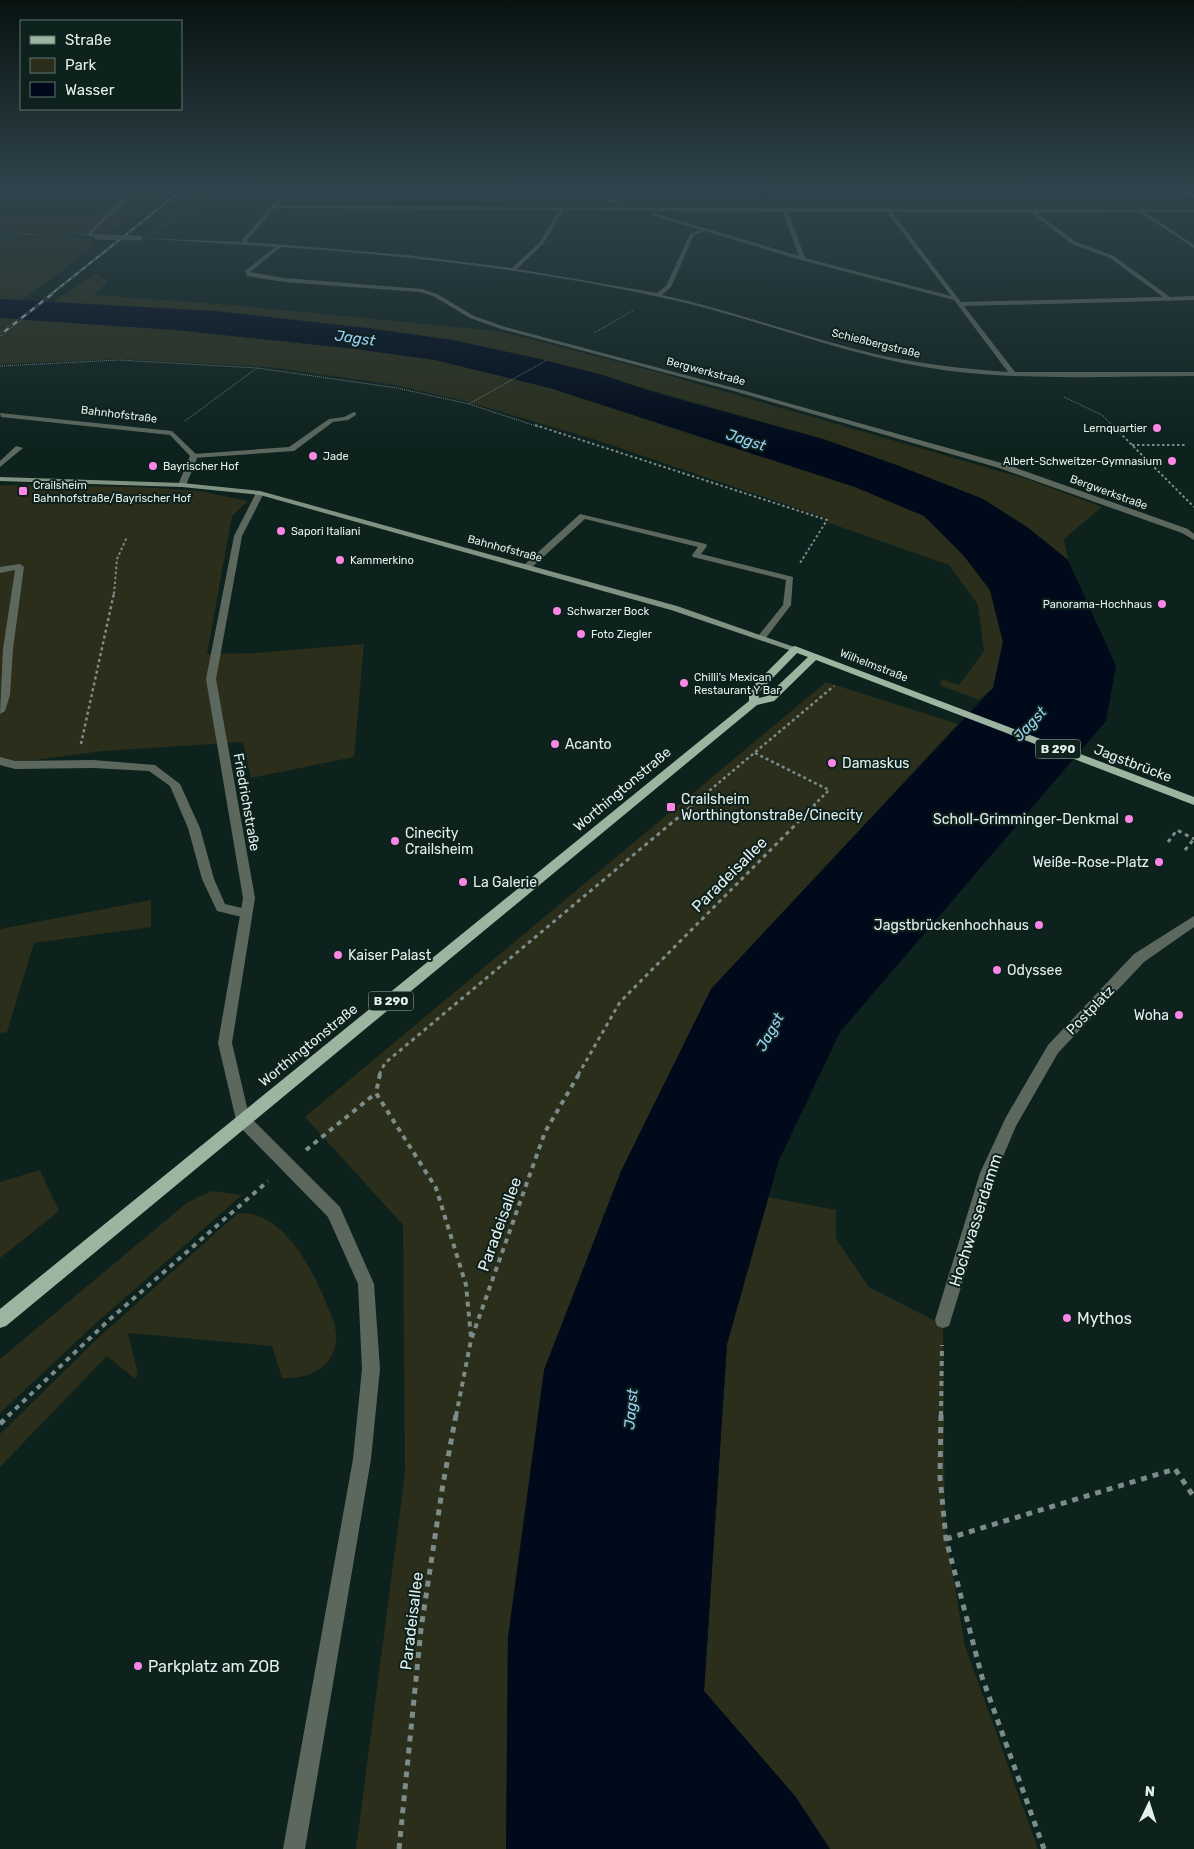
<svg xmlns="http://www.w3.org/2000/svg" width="1194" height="1849" viewBox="0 0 1194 1849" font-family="Rubik,sans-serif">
<rect width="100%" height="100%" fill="#0d211d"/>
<g fill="#2a2e1a">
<polygon points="128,190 163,190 108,235 25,235 0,230 0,216 100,216"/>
<polygon points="200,190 223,190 154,236 144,236"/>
<polygon points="0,235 90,239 94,244 48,282 21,300 0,299"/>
<polygon points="97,273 107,282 94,295 221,304 498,331 653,371 1027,479 1102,507 1064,539 1068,560 1027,527 983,499 899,466 823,439 540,359 52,303"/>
<polygon points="0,318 176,330 356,349 435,360 550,388 855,487 924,516 964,556 990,590 1003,642 993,688 979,700 939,685 942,679 959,685 984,651 978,605 949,565 829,523 826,518 593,439 465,401 390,384 270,367 119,359 0,364"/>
<polygon points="0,485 141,487 199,491 248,501 232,516 207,654 255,653 364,644 354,757 251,778 243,742 103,751 20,762 0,761"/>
<polygon points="826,682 958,724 711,989 508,1637 506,1849 356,1849 405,1473 403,1225 305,1117"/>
<polygon points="151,900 151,927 34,943 7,1032 0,1033 0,929"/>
<polygon points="40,1170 59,1211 0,1258 0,1182"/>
<polygon points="212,1191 242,1195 94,1325 0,1413 0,1359 188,1202"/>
<polygon points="768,1197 836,1210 836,1239 869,1287 943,1325 945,1528 965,1646 1038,1849 830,1849 795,1796 704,1691 727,1344"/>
<path d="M 238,1213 C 281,1210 311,1266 325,1300 C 329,1310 335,1322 336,1333 C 339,1365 310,1380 282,1378 L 272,1346 L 128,1333 L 138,1374 L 135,1379 L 107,1356 L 0,1467 L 0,1434 L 99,1337 Z"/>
</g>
<polygon fill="#000a1a" points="0,299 215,311 367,328 453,340 540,359 603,375 656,393 823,439 899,466 983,499 1027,527 1068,560 1116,666 1106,721 840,1032 779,1160 727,1344 704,1691 795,1796 830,1849 506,1849 508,1637 544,1370 621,1171 711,989 993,688 1003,642 990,590 964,556 924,516 855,487 550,388 435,360 356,349 176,330 0,318"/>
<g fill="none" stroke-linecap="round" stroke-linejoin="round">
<g stroke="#7c8c89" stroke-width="1" stroke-dasharray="1 1" stroke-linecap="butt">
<polyline points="0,233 69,237"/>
<polyline points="594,333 634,310"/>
<polyline points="0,366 119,360 257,368 397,388 469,404 539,427"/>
<polyline points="1064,397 1102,415 1114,427"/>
<polyline points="469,404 547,360"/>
<polyline points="185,421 257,368"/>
</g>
<g stroke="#7c8c89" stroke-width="2" stroke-dasharray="2.5 2.5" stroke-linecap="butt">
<polyline points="535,425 827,520 800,563"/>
<polyline points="1112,425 1194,507"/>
<polyline points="1132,445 1185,445"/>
<polyline points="114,594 117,559 127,537"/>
</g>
<g stroke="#7c8c89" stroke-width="2.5" stroke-dasharray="3 3" stroke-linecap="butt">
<polyline points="81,744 114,593"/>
<polyline points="755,753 829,790 813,806"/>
<polyline points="691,806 834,686"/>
</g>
<g stroke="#7c8c89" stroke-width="3" stroke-dasharray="4 4" stroke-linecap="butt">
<polyline points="1168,842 1177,830 1194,839"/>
<polyline points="1185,850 1194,839"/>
<polyline points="379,1075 385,1063 693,805"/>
<polyline points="578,1075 620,1002 815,805"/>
</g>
<g stroke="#7c8c89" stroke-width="4" stroke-dasharray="5 5" stroke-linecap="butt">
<polyline points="380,1074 376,1093 436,1188 466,1285 471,1337"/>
<polyline points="306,1150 376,1093"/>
<polyline points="8,1416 109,1320 268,1181"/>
<polyline points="456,1416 471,1340 545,1132 579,1074"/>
<polyline points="941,1416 942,1345"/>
</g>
<g stroke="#7c8c89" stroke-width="5" stroke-dasharray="6 6" stroke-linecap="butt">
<polyline points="941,1415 940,1477 946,1539 982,1677 1044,1849"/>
<polyline points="0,1424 9,1415"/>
<polyline points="946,1539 1175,1469 1194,1497"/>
<polyline points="399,1849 421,1629 443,1484 456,1415"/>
</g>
<g fill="#5c685e" fill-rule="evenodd">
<polygon points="132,190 137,190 91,234 99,236 99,238 86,235"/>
<polygon points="354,412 356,413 356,415 348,420 333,422 294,451 194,458 190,456 194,454 289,447 329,419 344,417"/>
<polygon points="16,446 23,448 0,467 0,461"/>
<polygon points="580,514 706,544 707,546 701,554 793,577 791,605 765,639 759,639 759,635 783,605 786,580 693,557 692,555 698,547 585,519 530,569 524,569 524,565"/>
<polygon points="20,564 24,567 13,649 10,695 5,711 0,714 3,649 15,570 0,573 0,567"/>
<polygon points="0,757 15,761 93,760 155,765 180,784 200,828 214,879 225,904 250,910 252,913 250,916 246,918 217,911 202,879 188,828 170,786 149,771 93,768 15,769 0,765"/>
<polygon points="243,1113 248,1115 340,1207 374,1284 380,1369 371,1459 305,1849 283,1849 353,1459 362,1369 358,1284 328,1217 238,1125 236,1120 238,1115"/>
</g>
<g fill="#5c685e" fill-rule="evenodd">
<path d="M 285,190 L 290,190 L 277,206 L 1194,210 L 1194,212 L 1145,212 L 1194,245 L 1194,248 L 1139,212 L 1037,213 L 1076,242 L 1114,256 L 1170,297 L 1194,296 L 1194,300 L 964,306 L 1015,372 L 1194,372 L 1194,376 C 1111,376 1026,381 943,370 C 854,358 772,324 686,303 C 553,272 417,256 281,247 L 250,272 L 284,278 L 422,289 L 437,294 L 474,316 L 505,327 L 738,389 L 1005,464 L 1188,529 L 1194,534 L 1194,540 L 1182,533 L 999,468 L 734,391 L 501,329 L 470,318 L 433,296 L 419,292 L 284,282 L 247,276 L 245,271 L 275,247 L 138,238 L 243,242 L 243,239 ZM 275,208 L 559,210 L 540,242 L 512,268 L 407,255 L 248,242 L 247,240 ZM 563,210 L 783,212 L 799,256 L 654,213 L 652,215 L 701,230 L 690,234 L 666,286 L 657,293 L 517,269 L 543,244 ZM 788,212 L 887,212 L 951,296 L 805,258 ZM 892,212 L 1031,213 L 1072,244 L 1110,258 L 1163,297 L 961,302 ZM 705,231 L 801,260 L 954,300 L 1008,372 C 964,369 922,364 879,355 C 806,338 735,311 662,295 L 671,287 L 694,235 Z"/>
<polygon points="572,190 580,190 625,204 621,205"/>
<polygon points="0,413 172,431 198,456 186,485 182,487 178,485 190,456 170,435 1,417"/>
<polygon points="257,491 264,493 242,536 216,679 255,898 232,1043 250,1120 248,1125 243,1127 238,1125 236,1120 218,1043 243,898 206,679 234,536"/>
<polygon points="1194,916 1194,927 1144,962 1058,1053 1016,1126 996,1173 949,1326 943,1328 937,1326 935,1320 980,1173 1006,1117 1048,1045 1134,954"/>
</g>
<polygon fill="#809383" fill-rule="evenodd" points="0,477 182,483 260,491 677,606 800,649 795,652 792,651 671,610 260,495 182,487 0,481"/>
<g fill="#9cb4a0" fill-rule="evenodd">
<polygon points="1187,190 1194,195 1194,198 1182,190"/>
<path d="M 795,646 L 1194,797 L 1194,805 L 816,660 L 774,701 L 757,705 L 6,1326 L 0,1328 L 0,1309 L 749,701 L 749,690 L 792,647 ZM 797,653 L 808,657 L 767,696 L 759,698 L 758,693 Z"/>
</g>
<g stroke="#adbbb8" stroke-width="2">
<polyline id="rail-far1" points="50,295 182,190"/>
</g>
<g stroke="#adbbb8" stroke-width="2.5">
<polyline id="rail" points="0,335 52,294"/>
</g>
<use href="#rail-far1" stroke="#0d211d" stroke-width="1" stroke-dasharray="4.5" stroke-linecap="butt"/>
<use href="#rail" stroke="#0d211d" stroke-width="2" stroke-dasharray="5.5" stroke-linecap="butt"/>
<polyline stroke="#5c685e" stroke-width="5" points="97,237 140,238"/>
</g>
<linearGradient id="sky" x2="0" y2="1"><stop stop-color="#071210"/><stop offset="0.42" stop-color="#2f434c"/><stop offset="1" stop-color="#2f434c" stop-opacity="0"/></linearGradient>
<rect width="1194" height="449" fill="url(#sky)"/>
<g fill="#fa87e6" stroke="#0d211d" stroke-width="2">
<circle cx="1157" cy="428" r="5"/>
<circle cx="313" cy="456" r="5"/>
<circle cx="1172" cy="461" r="5"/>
<circle cx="153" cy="466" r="5"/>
<rect x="18" y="486" width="10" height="10" rx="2.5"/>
<circle cx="281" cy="531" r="5"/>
<circle cx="340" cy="560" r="5"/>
<circle cx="1162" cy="604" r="5"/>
<circle cx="557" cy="611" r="5"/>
<circle cx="581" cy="634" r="5"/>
<circle cx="684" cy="683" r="5"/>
<circle cx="555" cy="744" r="5"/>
<circle cx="832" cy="763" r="5"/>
<rect x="666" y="802" width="10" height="10" rx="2.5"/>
<circle cx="1129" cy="819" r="5"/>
<circle cx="395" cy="841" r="5"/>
<circle cx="1159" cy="862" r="5"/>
<circle cx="463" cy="882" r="5"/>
<circle cx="1039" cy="925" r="5"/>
<circle cx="338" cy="955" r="5"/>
<circle cx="997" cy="970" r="5"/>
<circle cx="1179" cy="1015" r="5"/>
<circle cx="1067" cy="1318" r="5"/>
<circle cx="138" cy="1666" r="5"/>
</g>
<g text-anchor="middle" stroke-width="4" stroke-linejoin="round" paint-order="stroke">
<g font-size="11" fill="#e4f0ed" stroke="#0d211d">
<text transform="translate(876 343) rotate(14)" y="4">Schießbergstraße</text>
<text transform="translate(706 371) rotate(15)" y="4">Bergwerkstraße</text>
<text transform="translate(119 414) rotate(7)" y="4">Bahnhofstraße</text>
<text transform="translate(1109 492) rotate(20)" y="4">Bergwerkstraße</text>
<text transform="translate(505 548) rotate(15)" y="4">Bahnhofstraße</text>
<text transform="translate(874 665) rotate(21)" y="4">Wilhelmstraße</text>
</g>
<g font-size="11" fill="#e4f0ed" stroke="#0d211d" text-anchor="start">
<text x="1147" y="432" text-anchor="end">Lernquartier</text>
<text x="323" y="460">Jade</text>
<text x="1162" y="465" text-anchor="end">Albert-Schweitzer-Gymnasium</text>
<text x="163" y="470">Bayrischer Hof</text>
<text x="33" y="489">Crailsheim<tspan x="33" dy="13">Bahnhofstraße/Bayrischer Hof</tspan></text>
<text x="291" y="535">Sapori Italiani</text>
<text x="350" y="564">Kammerkino</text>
<text x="1152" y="608" text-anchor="end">Panorama-Hochhaus</text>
<text x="567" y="615">Schwarzer Bock</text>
<text x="591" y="638">Foto Ziegler</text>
<text x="694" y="681">Chilli's Mexican<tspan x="694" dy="13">Restaurant Y Bar</tspan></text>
</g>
<g fill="#0d211d" stroke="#a4b2af" stroke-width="1">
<rect x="1035.5" y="739.5" width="45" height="19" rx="4"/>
<rect x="368.5" y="991.5" width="45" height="19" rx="4"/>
</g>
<g font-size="12" font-weight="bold" fill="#e4f0ed">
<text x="1058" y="753">B 290</text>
<text x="391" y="1005">B 290</text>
</g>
<g font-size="14" fill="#e4f0ed" stroke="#0d211d" text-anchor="start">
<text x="565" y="749">Acanto</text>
<text x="842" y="768">Damaskus</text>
<text x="681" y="804">Crailsheim<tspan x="681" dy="16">Worthingtonstraße/Cinecity</tspan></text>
<text x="1119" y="824" text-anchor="end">Scholl-Grimminger-Denkmal</text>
<text x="405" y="838">Cinecity<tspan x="405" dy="16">Crailsheim</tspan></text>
<text x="1149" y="867" text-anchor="end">Weiße-Rose-Platz</text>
<text x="473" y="887">La Galerie</text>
<text x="1029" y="930" text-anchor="end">Jagstbrückenhochhaus</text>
<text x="348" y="960">Kaiser Palast</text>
<text x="1007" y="975">Odyssee</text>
<text x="1169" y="1020" text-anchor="end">Woha</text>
</g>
<g font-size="14" fill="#e4f0ed" stroke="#0d211d">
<text transform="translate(1133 763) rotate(21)" y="5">Jagstbrücke</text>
<text transform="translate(622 789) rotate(-40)" y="5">Worthingtonstraße</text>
<text transform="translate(247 802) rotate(80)" y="5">Friedrichstraße</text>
<text transform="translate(1090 1010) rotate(-46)" y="5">Postplatz</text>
<text transform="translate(308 1045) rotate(-39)" y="5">Worthingtonstraße</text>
</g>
<g font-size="15" font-style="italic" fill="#9ccff6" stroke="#0d211d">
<text transform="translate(355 338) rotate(8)" y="5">Jagst</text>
<text transform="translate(746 440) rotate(18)" y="5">Jagst</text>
<text transform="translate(1030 724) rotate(-47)" y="5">Jagst</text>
<text transform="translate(770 1032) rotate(-61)" y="5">Jagst</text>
<text transform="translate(631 1409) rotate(-85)" y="5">Jagst</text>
</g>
<g font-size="16" fill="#e4f0ed" stroke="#0d211d">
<text transform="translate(729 874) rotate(-45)" y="6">Paradeisallee</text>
<text transform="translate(975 1220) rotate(-72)" y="6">Hochwasserdamm</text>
<text transform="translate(499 1224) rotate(-70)" y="6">Paradeisallee</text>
<text transform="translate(411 1621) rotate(-83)" y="6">Paradeisallee</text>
</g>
<g font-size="16" fill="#e4f0ed" stroke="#0d211d" text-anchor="start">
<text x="1077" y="1324">Mythos</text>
<text x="148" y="1672">Parkplatz am ZOB</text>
</g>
</g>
<rect x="20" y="20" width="162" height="90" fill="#0d211d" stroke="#637470"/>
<rect x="30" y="36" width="25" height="8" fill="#9cb4a0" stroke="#637470"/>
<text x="65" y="45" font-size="15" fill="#e4f0ed">Straße</text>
<rect x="30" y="58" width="25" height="15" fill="#2a2e1a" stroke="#637470"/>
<text x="65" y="70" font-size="15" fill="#e4f0ed">Park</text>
<rect x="30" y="82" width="25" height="15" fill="#000a1a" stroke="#637470"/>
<text x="65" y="95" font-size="15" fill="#e4f0ed">Wasser</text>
<g transform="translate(1149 1804) rotate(4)" stroke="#0d211d" stroke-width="4" paint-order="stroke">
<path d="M0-4L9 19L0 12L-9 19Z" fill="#e4f0ed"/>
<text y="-8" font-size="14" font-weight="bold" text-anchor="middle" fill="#e4f0ed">N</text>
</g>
</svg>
